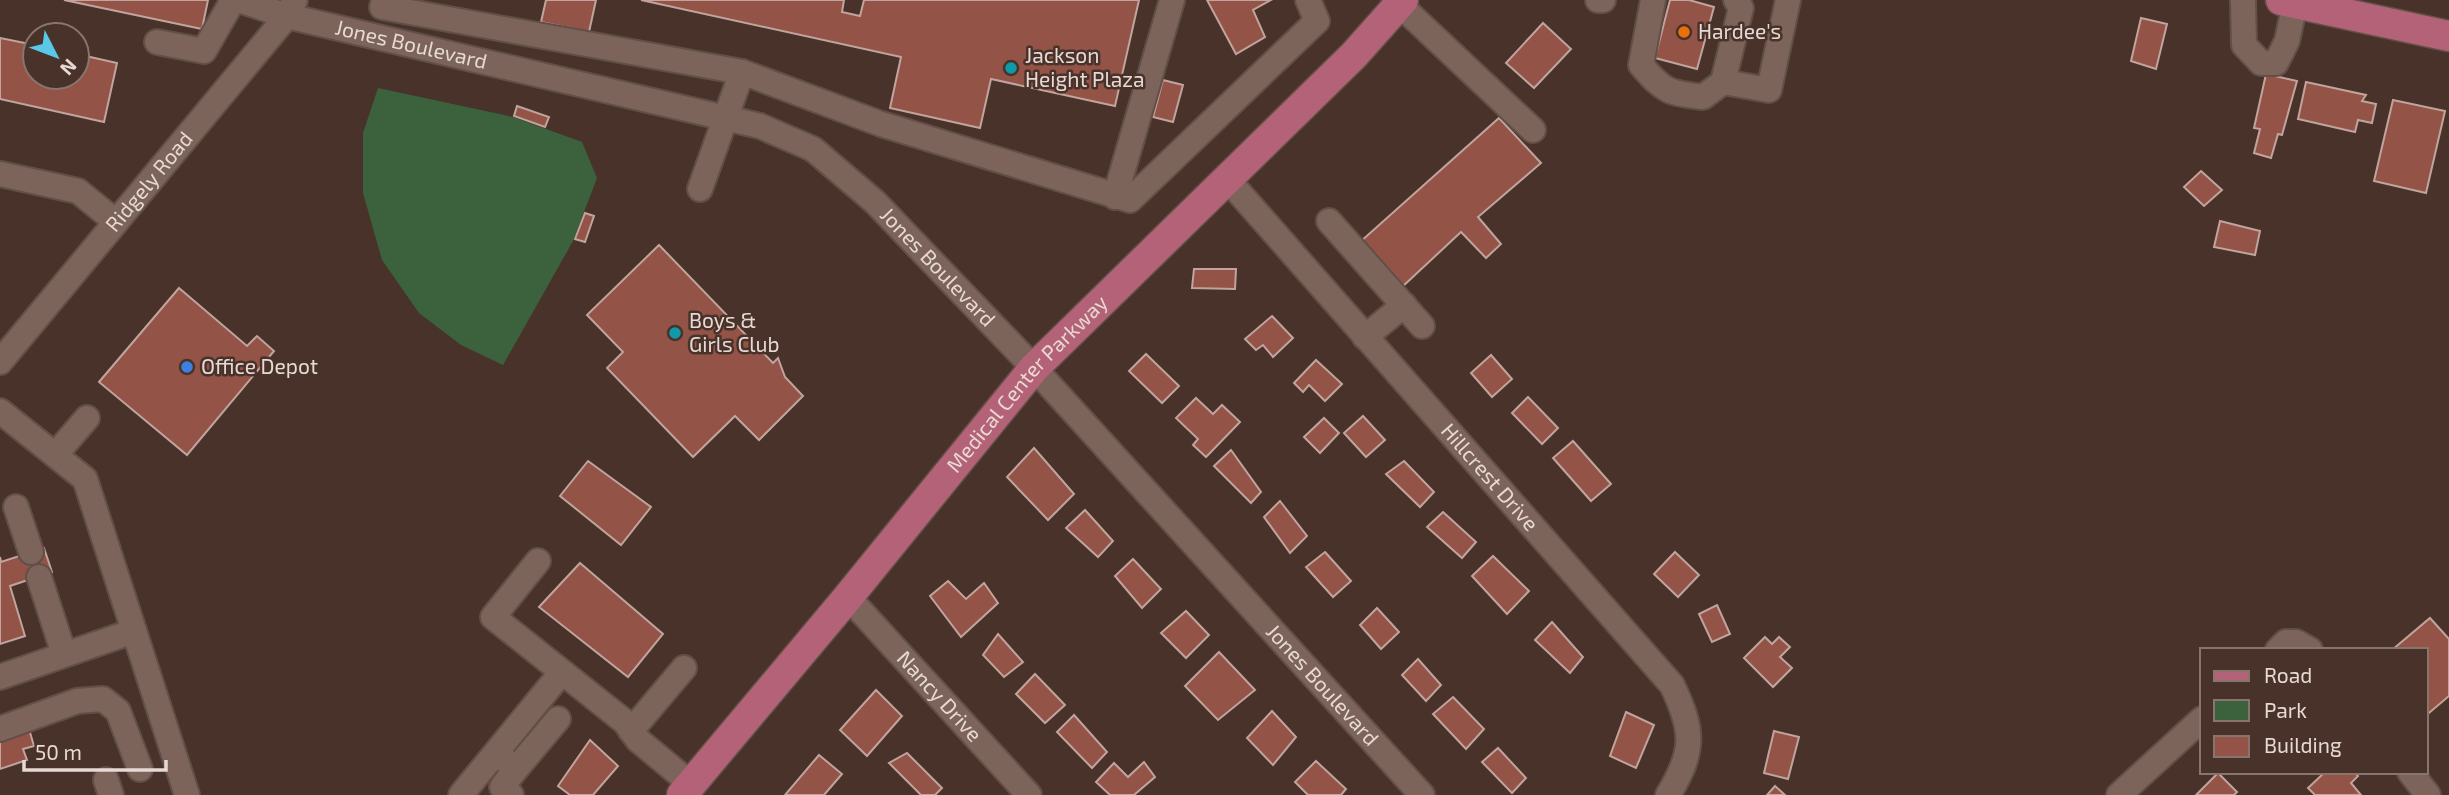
<svg xmlns="http://www.w3.org/2000/svg" width="2449" height="795" viewBox="0 0 2449 795" font-family="'Exo 2',sans-serif">
<rect width="100%" height="100%" fill="#48322a"/>
<polygon fill="#3b623c" points="378,88 513,117 582,142 597,178 573,241 503,365 461,345 419,313 382,260 363,193 363,133"/>
<g fill="#935347" stroke="#c0a49d" stroke-width="2">
<polygon points="64,0 208,0 202,29"/>
<polygon points="546,0 596,0 589,32 541,22"/>
<polygon points="641,0 844,0 842,12 860,16 864,0 1139,0 1115,106 991,79 980,128 890,108 901,57"/>
<polygon points="1207,0 1271,0 1253,10 1265,37 1236,54"/>
<polygon points="1670,0 1689,0 1714,7 1697,69 1655,58"/>
<polygon points="2141,18 2167,24 2156,69 2131,61"/>
<polygon points="1543,23 1571,49 1534,88 1506,63"/>
<polygon points="0,38 35,45 35,77 77,77 77,54 117,63 104,122 0,99"/>
<polygon points="2266,74 2297,81 2282,135 2278,134 2271,158 2254,153 2260,129 2254,128"/>
<polygon points="1163,80 1183,85 1173,122 1153,117"/>
<polygon points="2306,82 2366,95 2362,101 2376,104 2372,123 2358,120 2355,132 2298,119"/>
<polygon points="2393,100 2445,111 2426,193 2374,181"/>
<polygon points="517,106 549,117 545,127 514,116"/>
<polygon points="1499,118 1541,163 1478,217 1501,244 1486,258 1461,232 1401,288 1360,242"/>
<polygon points="2201,171 2222,190 2204,206 2184,187"/>
<polygon points="585,213 594,216 585,242 575,239"/>
<polygon points="2220,221 2260,231 2255,255 2214,247"/>
<polygon points="659,245 773,363 778,358 785,377 803,396 759,440 735,416 693,457 607,368 623,352 587,315"/>
<polygon points="1194,269 1236,269 1235,289 1192,288"/>
<polygon points="179,288 247,346 257,336 274,351 187,455 99,382"/>
<polygon points="1272,316 1293,338 1273,357 1263,345 1256,350 1245,339"/>
<polygon points="1146,354 1179,386 1162,403 1129,371"/>
<polygon points="1491,355 1512,379 1492,397 1471,373"/>
<polygon points="1316,360 1342,384 1325,401 1309,385 1303,392 1294,383"/>
<polygon points="1528,397 1558,428 1542,444 1512,413"/>
<polygon points="1196,398 1213,414 1222,405 1240,422 1206,457 1193,445 1198,439 1176,418"/>
<polygon points="1363,416 1385,440 1366,457 1344,433"/>
<polygon points="1324,418 1339,433 1320,453 1304,437"/>
<polygon points="1573,441 1611,484 1591,501 1553,458"/>
<polygon points="1034,448 1074,494 1048,520 1007,477"/>
<polygon points="1231,450 1261,492 1251,503 1214,466"/>
<polygon points="588,461 651,507 621,545 560,496"/>
<polygon points="1404,461 1434,492 1420,507 1386,474"/>
<polygon points="1280,501 1307,536 1290,553 1264,517"/>
<polygon points="1085,510 1113,541 1098,557 1066,528"/>
<polygon points="1443,512 1476,542 1462,558 1427,527"/>
<polygon points="44,548 52,572 10,586 25,636 0,644 0,557 1,562"/>
<polygon points="1325,552 1351,581 1333,597 1306,567"/>
<polygon points="1675,552 1699,575 1678,597 1654,574"/>
<polygon points="1493,556 1529,591 1507,614 1472,576"/>
<polygon points="1133,559 1161,589 1142,608 1115,576"/>
<polygon points="580,563 663,634 628,677 539,607"/>
<polygon points="948,581 966,599 984,583 998,603 961,637 930,596"/>
<polygon points="1717,605 1730,634 1712,642 1699,614"/>
<polygon points="1377,608 1399,632 1381,649 1360,625"/>
<polygon points="1186,611 1209,635 1186,658 1161,633"/>
<polygon points="2430,618 2449,639 2449,696 2429,713 2426,710 2426,650 2392,650"/>
<polygon points="1552,622 1583,657 1570,673 1535,640"/>
<polygon points="998,634 1023,662 1004,677 983,655"/>
<polygon points="1765,637 1772,644 1779,637 1790,647 1780,657 1792,668 1773,687 1744,658"/>
<polygon points="1219,652 1255,690 1218,720 1185,686"/>
<polygon points="1418,659 1441,685 1426,701 1402,675"/>
<polygon points="1035,674 1065,705 1045,723 1016,694"/>
<polygon points="876,690 902,716 867,756 840,730"/>
<polygon points="1453,697 1484,729 1466,749 1433,714"/>
<polygon points="1272,711 1296,737 1273,765 1247,738"/>
<polygon points="1626,712 1654,725 1636,768 1610,756"/>
<polygon points="1074,715 1107,752 1092,768 1057,732"/>
<polygon points="29,729 34,746 23,749 27,760 0,769 0,739"/>
<polygon points="1774,731 1799,737 1788,779 1764,773"/>
<polygon points="590,740 618,766 593,795 570,795 558,786"/>
<polygon points="1498,748 1526,778 1512,793 1482,762"/>
<polygon points="907,753 942,788 935,795 921,795 889,763"/>
<polygon points="819,755 842,774 824,795 785,795"/>
<polygon points="1316,761 1346,789 1341,795 1308,795 1295,782"/>
<polygon points="1144,762 1155,777 1134,795 1110,795 1096,782 1114,763 1128,777"/>
<polygon points="2325,772 2354,772 2358,776 2351,783 2361,795 2315,795 2308,788"/>
<polygon points="2218,773 2237,792 2234,795 2196,795"/>
<polygon points="1775,786 1785,795 1767,795"/>
</g>
<g fill="none" stroke-linecap="round" stroke-linejoin="round">
<g stroke="#614f48" stroke-width="28">
<g id="minor">
<path id="s1" d="M 239,0 L 287,16 L 760,126 L 813,149 L 875,202 L 1034,368 L 1422,795"/>
<polyline points="385,0 382,7 742,72 881,124 1130,200 1317,21 1308,0"/>
<polyline points="1598,0 1603,0"/>
<path d="M 1653,0 L 1641,65 C 1664,92 1669,93 1703,97 L 1723,82"/>
<polyline points="1736,0 1741,8 1723,82 1769,90 1788,0"/>
<polyline points="2243,0 2244,45 2261,63 2276,63 2287,41 2295,3"/>
<polyline points="1399,4 1533,130"/>
<polyline points="157,42 204,51 233,0"/>
<polyline points="0,174 78,191 116,222"/>
<path id="s2" d="M 1228,180 L 1672,685 C 1694,731 1695,751 1668,795"/>
<polyline points="700,189 742,72"/>
<polyline points="1115,197 1172,0"/>
<polyline points="1329,221 1422,326"/>
<polyline points="1365,337 1404,305"/>
<path id="s3" d="M 0,362 L 287,16 L 295,0"/>
<polyline points="0,411 85,479 187,795"/>
<polyline points="55,455 87,418"/>
<polyline points="16,507 31,552"/>
<polyline points="538,561 493,617 625,722 638,740 691,784"/>
<polyline points="39,577 64,654"/>
<path id="s4" d="M 848,597 L 1029,795"/>
<polyline points="2278,650 2286,642 2296,642 2310,650"/>
<polyline points="0,677 134,631"/>
<polyline points="0,729 77,701 103,699 118,711 140,769"/>
<polyline points="631,731 684,668"/>
<polyline points="505,760 516,769 502,787 511,795"/>
<polyline points="516,769 558,719"/>
<polyline points="2410,772 2428,795"/>
<polyline points="106,780 111,795"/>
<polyline points="461,795 562,672"/>
<polyline points="2119,795 2202,719"/>
</g>
</g>
<g stroke="#614f48" stroke-width="33">
<g id="major">
<polyline points="2281,0 2449,36"/>
<path id="s5" d="M 682,795 L 848,597 L 1034,368 L 1354,55 L 1403,0"/>
</g>
</g>
<use href="#minor" stroke="#7c645a" stroke-width="24"/>
<use href="#major" stroke="#b46277" stroke-width="30"/>
</g>
<circle fill="#e8710a" stroke="#48322a" stroke-width="2.5" cx="1684" cy="32" r="7"/>
<g fill="#0f9aa8" stroke="#48322a" stroke-width="2.5">
<circle cx="1011" cy="68" r="7"/>
<circle cx="675" cy="333" r="7"/>
</g>
<circle fill="#3f7fe0" stroke="#48322a" stroke-width="2.5" cx="187" cy="367" r="7"/>
<g text-anchor="middle" stroke-width="5" stroke-linejoin="round" paint-order="stroke">
<g font-size="21" fill="#e7d9d4" stroke="#48322a" text-anchor="start">
<text x="1698" y="39">Hardee's</text>
<text x="1025" y="63">Jackson<tspan x="1025" dy="24">Height Plaza</tspan></text>
<text x="689" y="328">Boys &amp;<tspan x="689" dy="24">Girls Club</tspan></text>
<text x="201" y="374">Office Depot</text>
</g>
<g font-size="21" fill="#e7d9d4" stroke="#48322a">
<text dy="7" stroke="none"><textPath href="#s1" startOffset="178">Jones Boulevard</textPath></text>
<text dy="7" stroke="none"><textPath href="#s3" startOffset="234">Ridgely Road</textPath></text>
<text dy="7" stroke="none"><textPath href="#s1" startOffset="766">Jones Boulevard</textPath></text>
<text dy="7" stroke="none"><textPath href="#s5" startOffset="537">Medical Center Parkway</textPath></text>
<text dy="7" stroke="none"><textPath href="#s2" startOffset="396">Hillcrest Drive</textPath></text>
<text dy="7" stroke="none"><textPath href="#s1" startOffset="1334">Jones Boulevard</textPath></text>
<text dy="7" stroke="none"><textPath href="#s4" startOffset="135">Nancy Drive</textPath></text>
</g>
</g>
<rect x="2200" y="648" width="228" height="126" fill="#48322a" stroke="#88756e" stroke-width="2"/>
<rect x="2214" y="671" width="35" height="10" fill="#b46277" stroke="#88756e" stroke-width="2"/>
<text x="2264" y="683" font-size="21" fill="#e7d9d4">Road</text>
<rect x="2214" y="700" width="35" height="21" fill="#3b623c" stroke="#88756e" stroke-width="2"/>
<text x="2264" y="718" font-size="21" fill="#e7d9d4">Park</text>
<rect x="2214" y="736" width="35" height="21" fill="#935347" stroke="#88756e" stroke-width="2"/>
<text x="2264" y="753" font-size="21" fill="#e7d9d4">Building</text>
<g transform="translate(56 56) rotate(132)"><circle r="33" fill="#48322a" stroke="#88756e" stroke-width="2"/>
<path d="M0-5L12 26L0 18L-12 26Z" fill="#5ac8e6"/>
<text y="-10" font-size="19" font-weight="bold" text-anchor="middle" fill="#e7d9d4">N</text>
</g>
<path d="M24 760v10h142v-10" fill="none" stroke="#e7d9d4" stroke-width="3.5"/>
<text x="35" y="760" font-size="21" fill="#e7d9d4" stroke="#48322a" stroke-width="5" paint-order="stroke">50 m</text>
</svg>
